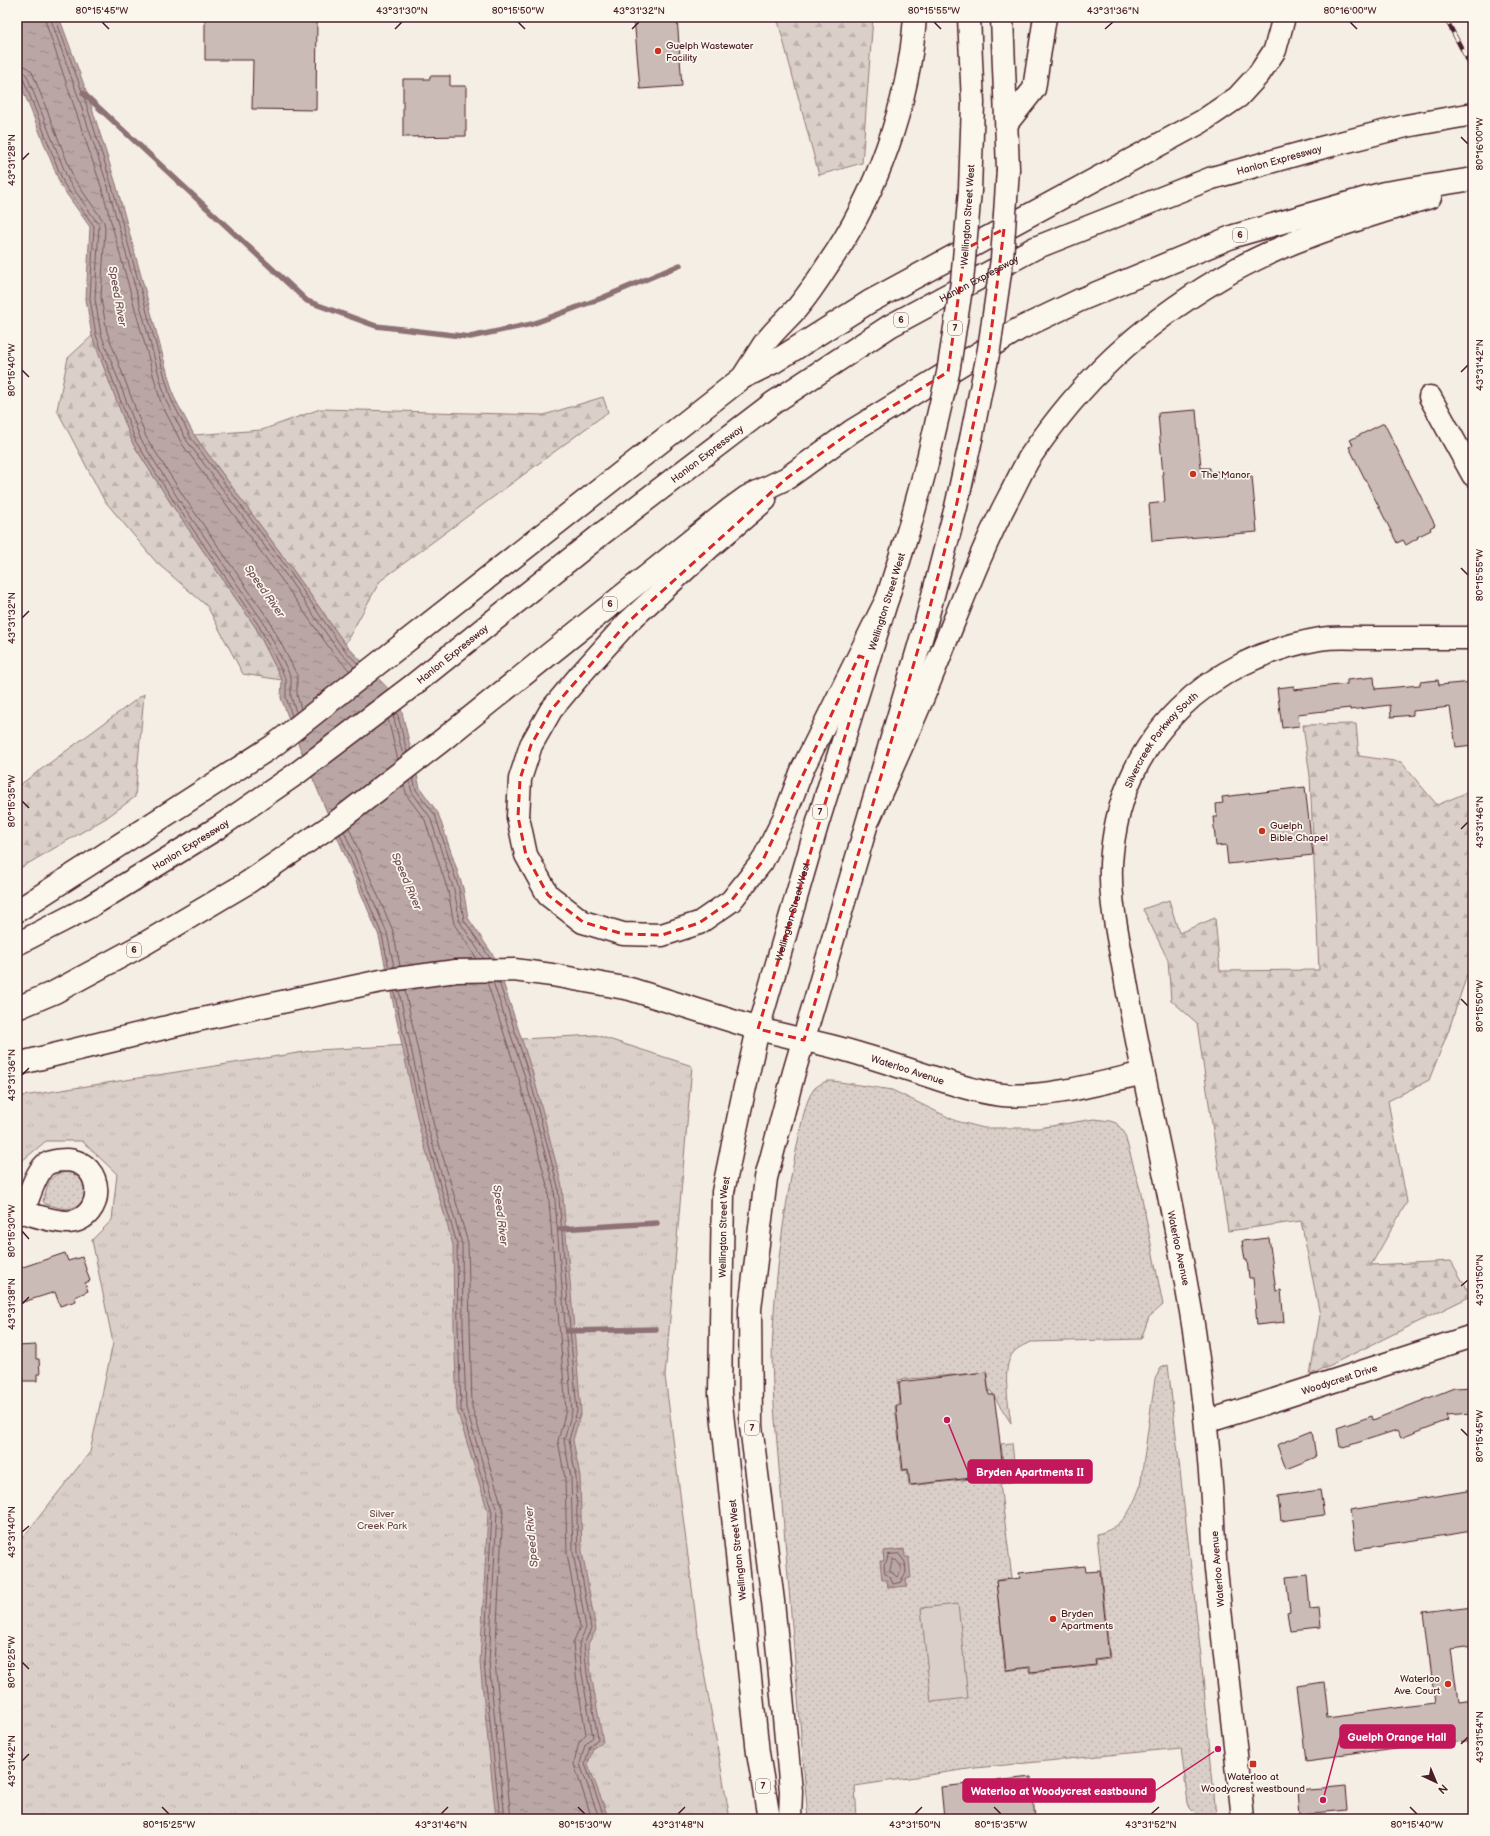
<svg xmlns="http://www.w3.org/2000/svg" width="1490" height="1836" viewBox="0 0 1490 1836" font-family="'Balsamiq Sans',sans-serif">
<defs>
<pattern id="grass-dots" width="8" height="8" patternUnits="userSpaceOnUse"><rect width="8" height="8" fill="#dbd0c9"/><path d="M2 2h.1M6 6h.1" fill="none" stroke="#bdb2ad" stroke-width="1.8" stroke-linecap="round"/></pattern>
<pattern id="forest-firs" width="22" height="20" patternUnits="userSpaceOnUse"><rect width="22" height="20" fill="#dbd0c9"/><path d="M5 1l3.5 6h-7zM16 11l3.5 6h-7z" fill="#bdb2ad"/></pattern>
<pattern id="park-tufts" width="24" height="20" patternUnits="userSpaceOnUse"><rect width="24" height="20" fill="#dbd0c9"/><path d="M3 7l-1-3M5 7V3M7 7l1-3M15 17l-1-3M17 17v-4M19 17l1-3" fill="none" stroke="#bdb2ad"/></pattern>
<pattern id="water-ripples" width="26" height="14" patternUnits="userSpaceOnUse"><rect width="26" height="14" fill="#baa7a5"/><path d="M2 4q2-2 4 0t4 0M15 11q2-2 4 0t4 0" fill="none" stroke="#998787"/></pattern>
</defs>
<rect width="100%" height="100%" fill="#f4eee4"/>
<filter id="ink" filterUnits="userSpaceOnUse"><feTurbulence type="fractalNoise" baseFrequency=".025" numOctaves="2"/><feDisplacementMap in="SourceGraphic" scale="8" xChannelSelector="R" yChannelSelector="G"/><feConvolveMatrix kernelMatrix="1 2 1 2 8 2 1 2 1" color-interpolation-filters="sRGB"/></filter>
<g filter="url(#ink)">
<g fill="url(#grass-dots)" stroke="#92787a">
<path d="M 827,1081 L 833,1081 L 892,1090 L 956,1121 L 984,1128 L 1039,1128 L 1094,1119 L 1110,1121 L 1116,1123 L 1124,1132 L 1141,1193 L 1163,1305 L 1149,1317 L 1141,1339 L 1031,1342 C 1024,1345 1018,1347 1013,1353 C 1001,1367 1009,1406 1011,1423 L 988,1387 L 987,1372 L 898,1380 L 900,1404 L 895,1405 L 902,1471 L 907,1470 L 909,1486 L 998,1476 L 997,1462 L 1003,1461 L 1001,1444 L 1012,1443 L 1016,1481 L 1000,1484 L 1012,1578 L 996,1580 L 1005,1671 L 1028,1668 L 1030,1673 L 1096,1666 L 1096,1661 L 1110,1659 L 1097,1534 C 1123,1528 1131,1511 1140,1487 L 1155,1379 L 1161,1368 L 1168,1365 L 1201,1656 L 1216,1816 L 1198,1816 L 1190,1808 L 1188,1803 L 1181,1748 L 975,1768 L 855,1786 L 857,1819 L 808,1819 L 775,1419 C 773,1390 771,1360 773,1331 C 776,1267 785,1204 798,1141 C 801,1127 805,1100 814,1089 C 818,1085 822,1083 827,1081 Z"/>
<path d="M 68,1172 C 87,1176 92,1202 72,1208 C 64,1210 53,1206 45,1204 L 43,1201 C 48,1184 49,1173 68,1172 Z"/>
</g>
<g fill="url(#forest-firs)" stroke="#92787a">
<polygon points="777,17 873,17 862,163 819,175"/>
<polygon points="92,336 133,444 172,505 256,628 282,680 243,674 207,606 157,563 104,500 57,410 68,358"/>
<polygon points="603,397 608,412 380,581 345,644 293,570 194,435 262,430 320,409 544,415"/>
<polygon points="144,694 135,797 106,818 17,870 17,787"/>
<polygon points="1356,724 1359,756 1401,762 1437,805 1473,790 1473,957 1448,1032 1429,1080 1388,1101 1407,1202 1371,1265 1451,1261 1471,1296 1310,1375 1320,1315 1301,1221 1228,1231 1197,1023 1171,1000 1168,960 1143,909 1169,900 1179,933 1215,918 1220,971 1319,970 1310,776 1303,725"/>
</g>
<polygon fill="url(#park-tufts)" stroke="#92787a" points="596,1035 692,1066 665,1376 699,1643 730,1819 17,1819 17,1545 90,1452 113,1343 92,1240 112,1220 117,1174 82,1141 46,1141 17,1165 17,1097 317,1050"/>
<polygon fill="#dbd0c9" stroke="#92787a" points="958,1604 968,1698 931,1702 921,1608"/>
<g fill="url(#water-ripples)" stroke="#8d7174">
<polygon points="17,17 59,17 88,96 116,184 174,397 194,435 293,570 345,644 399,700 420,788 438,813 463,888 468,918 495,958 533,1074 562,1186 581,1412 573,1440 580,1476 582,1551 596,1630 588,1644 591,1674 603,1742 593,1748 588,1764 607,1814 607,1819 496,1819 480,1663 488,1512 457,1410 454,1327 453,1245 420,1130 379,936 298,743 281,698 282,680 256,628 172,505 133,444 92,336 86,299 90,227 61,186 17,75"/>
<polygon points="904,1549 905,1557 909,1557 911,1578 906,1578 907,1586 888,1588 887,1580 882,1580 880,1561 884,1561 883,1551"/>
</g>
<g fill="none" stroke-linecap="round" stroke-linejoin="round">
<g stroke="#77555c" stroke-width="1">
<polyline points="44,17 102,189 161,403 182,444 281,579 333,653 350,671"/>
<polyline points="50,17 79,99 108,187 166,401 187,441 286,575 337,649 354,667"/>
<polyline points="55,17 84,97 112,186 171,399 191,438 290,572 341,646 358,664"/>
<polyline points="17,64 25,66 32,72 74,179 104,222 105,229 101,298 107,332 146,437 184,497 269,620 297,675 297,695 301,709"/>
<polyline points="17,70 23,71 27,76 69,182 99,225 95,299 101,334 141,440 179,500 264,623 291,677 291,696 296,712"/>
<polyline points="17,75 23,78 64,184 94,226 90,299 96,335 136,442 175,503 259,626 286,679 286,697 292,716"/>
<polyline points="397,712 407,752"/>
<polyline points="393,715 403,755"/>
<polyline points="388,719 398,760"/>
<polyline points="413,778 416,790 435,815 459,889 464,920 490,958"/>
<polyline points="409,781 412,792 430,817 454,890 460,922 484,959"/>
<polyline points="404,785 407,796 425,820 448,891 454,924 477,959"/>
<polyline points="349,828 393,931 400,966"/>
<polyline points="344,831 387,933 394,967"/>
<polyline points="340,834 382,935 389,968"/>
<polyline points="487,982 519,1079 548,1189 566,1410 558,1441 565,1478 567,1553 580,1627 573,1643 576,1675 586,1734 579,1742 574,1764 592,1819"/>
<polyline points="493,982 525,1077 554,1188 572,1411 564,1441 571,1477 573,1552 586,1628 579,1643 582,1674 593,1737 585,1745 580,1764 598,1815 598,1819"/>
<polyline points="499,982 529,1075 558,1187 577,1411 569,1440 576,1477 578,1552 591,1629 584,1644 587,1674 598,1739 590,1746 585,1764 603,1814 603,1819"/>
<polyline points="405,990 434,1126 468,1243 472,1407 503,1510 495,1663 511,1819"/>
<polyline points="394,991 424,1129 457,1244 458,1327 461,1409 492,1512 484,1663 500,1819"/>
<polyline points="399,991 428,1128 462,1244 463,1327 466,1408 497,1511 489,1663 505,1819"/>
<polygon points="899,1554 905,1562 906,1573 903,1577 902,1582 893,1584 890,1577 885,1574 884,1565 887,1561 888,1555"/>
<polygon points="893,1560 896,1560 901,1566 901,1571 897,1577 890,1571"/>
</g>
<g stroke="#8d7174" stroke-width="5.5">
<polyline points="83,93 307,301 376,326 470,337 532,324 602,298 680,265"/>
<polyline points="560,1229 657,1223"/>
<polyline points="568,1331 656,1329"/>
</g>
</g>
<g fill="#cabbb6" stroke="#4a1f2b">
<polygon points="205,17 317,17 316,110 252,109 253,60 205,60"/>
<polygon points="634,17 677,17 682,86 640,89"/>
<polygon points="430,76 450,76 450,86 466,86 466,136 403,137 403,79 430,79"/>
<polygon points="1196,410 1201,468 1210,468 1210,472 1222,471 1223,478 1252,476 1257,532 1152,541 1149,504 1165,502 1158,413"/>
<polygon points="1384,423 1435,525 1430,528 1431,530 1417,537 1418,538 1406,545 1403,540 1397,543 1349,447 1353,445 1350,440"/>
<polygon points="1374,677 1375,689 1420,685 1420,682 1438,680 1439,685 1473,682 1473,703 1469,703 1473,745 1456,747 1450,707 1413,711 1413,715 1391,717 1390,705 1350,710 1350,708 1298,714 1299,726 1282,728 1277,688 1294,686 1294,690 1347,684 1347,680"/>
<polygon points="1305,787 1313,855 1228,864 1226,845 1216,846 1213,817 1217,817 1216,804 1223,803 1222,797"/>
<polygon points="1269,1238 1276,1291 1281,1290 1284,1322 1257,1325 1253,1278 1249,1278 1247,1260 1245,1260 1242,1241"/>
<polygon points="65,1253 68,1261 82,1257 90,1281 85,1283 88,1291 75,1297 76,1301 60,1306 55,1292 17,1304 17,1269"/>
<polygon points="36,1345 36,1359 39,1359 40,1374 37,1374 37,1381 17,1381 17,1346"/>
<polygon points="986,1372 989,1395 994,1395 999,1434 1002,1461 996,1461 998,1475 910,1485 908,1469 903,1470 896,1406 901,1405 899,1382"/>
<polygon points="1473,1387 1473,1413 1446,1415 1448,1420 1401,1438 1397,1430 1344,1447 1343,1446 1340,1447 1337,1428 1372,1416 1373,1420 1454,1388"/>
<polygon points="1312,1431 1316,1457 1286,1469 1277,1445"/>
<polygon points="1320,1490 1324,1515 1281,1521 1278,1496"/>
<polygon points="1473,1490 1473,1531 1356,1549 1350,1510"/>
<polygon points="1085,1566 1086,1572 1100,1571 1109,1658 1095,1660 1096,1665 1062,1669 1030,1672 1030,1667 1006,1670 996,1581 1020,1578 1019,1573"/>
<polygon points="1307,1575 1310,1609 1319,1608 1321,1628 1290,1631 1287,1612 1290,1611 1286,1577"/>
<polygon points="1473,1606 1473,1647 1451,1650 1458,1703 1473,1701 1473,1739 1306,1761 1297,1686 1323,1682 1327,1717 1434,1703 1423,1612"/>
<polygon points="1031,1777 1035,1819 944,1819 941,1787"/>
<polygon points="1345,1785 1347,1811 1300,1815 1298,1789"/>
</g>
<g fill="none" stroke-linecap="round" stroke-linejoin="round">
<g stroke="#4a1f2b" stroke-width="25">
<g id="minor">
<polyline points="1430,397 1473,475"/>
<path id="s1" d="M 804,1040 C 850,1049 894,1065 938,1079 C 959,1086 981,1093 1003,1095 C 1045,1099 1101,1083 1143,1073"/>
<path d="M 17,1214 L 23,1212 C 37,1216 53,1222 68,1222 C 106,1220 106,1161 66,1160 C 58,1160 51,1161 45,1165 C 35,1174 28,1199 23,1212"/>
<path id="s2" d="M 1206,1422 L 1473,1336"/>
<path id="s3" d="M 1243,1819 C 1234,1732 1223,1645 1215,1558 C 1213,1534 1213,1509 1211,1485 C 1206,1419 1199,1354 1187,1289 C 1169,1186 1144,1085 1126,982 C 1119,939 1107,895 1112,852 C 1123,737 1209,658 1320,639 C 1336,636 1354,638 1371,638 C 1405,638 1439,638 1473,638"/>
</g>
</g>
<g stroke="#4a1f2b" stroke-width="25">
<g id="major">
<polyline points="969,17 973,103 970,190"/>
<polyline points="1002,17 1008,169"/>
<polyline points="758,1029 804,1040"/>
<path id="s4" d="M 769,1819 L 758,1753 L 720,1394 L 723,1192 L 744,1091 L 758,1029 L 817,825 L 911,522 L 927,463"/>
<polyline points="790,1819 791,1791 773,1601 751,1426 750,1309 766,1178 794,1072 926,622 956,507 971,439"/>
</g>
</g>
<g stroke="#4a1f2b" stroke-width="25">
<g id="highway">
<polyline points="1007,123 1034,89 1045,17"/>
<path d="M 743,377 C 750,366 757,355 764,344 C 774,331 786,320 797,308 C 808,295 818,280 827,266 C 877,194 909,104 915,17"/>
<polyline points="765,500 710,547 627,623 581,674 551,710 531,745 520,779 518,817 526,855 548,895 583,922 623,934 662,935 699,923 731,901 762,862 784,818 803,768 888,597"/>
<path d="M 869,819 C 891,769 915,719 935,668 C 959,610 980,552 1009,497 C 1016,484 1022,470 1030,457 C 1081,381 1140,326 1219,279 C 1284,240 1358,219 1430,197"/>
<polyline points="17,911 273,746 742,378 774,362 869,302 1201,122 1238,97 1259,74 1275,50 1284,17"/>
<path id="s5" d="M 17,944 L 89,907 L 219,827 L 296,774 L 412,686 L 604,532 L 773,403 L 890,326 L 1035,248 L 1212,178 L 1309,151 L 1406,126 L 1473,114"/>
<polyline points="17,1008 55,992 144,944 247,883 335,823 440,742 729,510 747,497 787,478 852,431 1019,329 1080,300 1234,236 1384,193 1473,179"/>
<polyline points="17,1064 188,1022 381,981 456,971 514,970 552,975 630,989 758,1029"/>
</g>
</g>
<use href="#minor" stroke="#fbf7ec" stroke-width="22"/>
<use href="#major" stroke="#fbf7ec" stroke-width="22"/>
<use href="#highway" stroke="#fbf7ec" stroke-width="22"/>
<g stroke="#4a1f2b" stroke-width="4.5">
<polyline id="rail" points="1445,17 1473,70"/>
</g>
<use href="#rail" stroke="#fbf7ec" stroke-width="3" stroke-dasharray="9" stroke-linecap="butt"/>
<g stroke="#4a1f2b" stroke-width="25" stroke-linecap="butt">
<g id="major-bridge">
<polyline points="971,439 989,349 1002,259 1008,169"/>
<polyline points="927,463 948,373 962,282 970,190"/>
</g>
</g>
<use href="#major-bridge" stroke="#fbf7ec" stroke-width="22"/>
</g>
</g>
<path fill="none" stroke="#d62828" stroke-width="3" stroke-dasharray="8 5" stroke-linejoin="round" d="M 1004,229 L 989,349 L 956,507 L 926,622 L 804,1040 L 758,1029 L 868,659 L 859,656 L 762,862 L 731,901 L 699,923 L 662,935 L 623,934 L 583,922 L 548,895 L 526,855 L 518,817 L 520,779 L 531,745 L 551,710 L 627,623 L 787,478 L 852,431 L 948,372 L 965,249 Z"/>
<path fill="none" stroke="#4a1f2b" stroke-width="1.5" d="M 102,22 L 109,29M 518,22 L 525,29M 934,22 L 941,29M 1350,22 L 1357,29M 395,29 L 402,22M 632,29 L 639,22M 1105,29 L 1113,22M 1461,137 L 1468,144M 22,160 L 29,153M 22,370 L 29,377M 1461,372 L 1468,365M 1461,568 L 1468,575M 22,618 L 29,611M 22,801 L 29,808M 1461,829 L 1468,822M 1461,999 L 1468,1006M 22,1075 L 29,1068M 22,1231 L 29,1239M 1461,1286 L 1468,1280M 22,1304 L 29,1297M 1461,1429 L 1468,1436M 22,1532 L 29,1526M 22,1662 L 29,1669M 1461,1744 L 1468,1737M 22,1761 L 29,1754M 162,1807 L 169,1814M 578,1807 L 585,1814M 994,1807 L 1001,1814M 1410,1807 L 1417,1814M 441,1814 L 448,1807M 678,1814 L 685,1807M 915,1814 L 922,1807M 1151,1814 L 1159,1807"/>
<g fill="#c8321e" stroke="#fbf7ec" stroke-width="1.5">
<circle cx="658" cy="51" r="4"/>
<circle cx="1193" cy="474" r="4"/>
<circle cx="1262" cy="831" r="4"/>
<circle cx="1053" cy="1619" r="4"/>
<circle cx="1448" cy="1684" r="4"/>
<rect x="1249" y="1760" width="8" height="8" rx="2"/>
</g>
<g text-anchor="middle" stroke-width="3.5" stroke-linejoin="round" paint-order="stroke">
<g fill="#fbf7ec" stroke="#7f6065" stroke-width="1">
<rect x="1233" y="228" width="14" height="14" rx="3"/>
<rect x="894" y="313" width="14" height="14" rx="3"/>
<rect x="948" y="321" width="14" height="14" rx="3"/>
<rect x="603" y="597" width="14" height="14" rx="3"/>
<rect x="813" y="805" width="14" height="14" rx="3"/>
<rect x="127" y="943" width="14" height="14" rx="3"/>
<rect x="745" y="1421" width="14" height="14" rx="3"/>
<rect x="756" y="1779" width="14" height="14" rx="3"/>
</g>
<g font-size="9" font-weight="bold" fill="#4a1f2b">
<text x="1240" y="238">6</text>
<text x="901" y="323">6</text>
<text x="955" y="331">7</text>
<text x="610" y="607">6</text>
<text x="820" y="815">7</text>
<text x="134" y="953">6</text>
<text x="752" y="1431">7</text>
<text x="763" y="1789">7</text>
</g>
<g font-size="10" fill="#4a1f2b" stroke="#fbf7ec" text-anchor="start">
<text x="666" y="49">Guelph Wastewater<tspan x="666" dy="12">Facility</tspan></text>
<text x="1201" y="478">The Manor</text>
<text x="1270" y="829">Guelph<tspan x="1270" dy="12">Bible Chapel</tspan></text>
<text x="1061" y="1617">Bryden<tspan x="1061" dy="12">Apartments</tspan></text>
<text x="1440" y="1682" text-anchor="end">Waterloo<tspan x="1440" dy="12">Ave. Court</tspan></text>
<text x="1253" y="1780" text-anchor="middle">Waterloo at<tspan x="1253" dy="12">Woodycrest westbound</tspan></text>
</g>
<g font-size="10" fill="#4a1f2b" stroke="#fbf7ec">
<text dy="4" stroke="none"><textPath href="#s5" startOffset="1496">Hanlon Expressway</textPath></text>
<text transform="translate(967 215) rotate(-86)" y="4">Wellington Street West</text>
<text dy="4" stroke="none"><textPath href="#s5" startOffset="1172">Hanlon Expressway</textPath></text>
<text dy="4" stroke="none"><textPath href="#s5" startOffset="848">Hanlon Expressway</textPath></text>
<text dy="4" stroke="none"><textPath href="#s4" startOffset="1243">Wellington Street West</textPath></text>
<text dy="4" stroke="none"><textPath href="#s5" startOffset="524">Hanlon Expressway</textPath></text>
<text dy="4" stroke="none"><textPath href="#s3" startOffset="1103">Silvercreek Parkway South</textPath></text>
<text dy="4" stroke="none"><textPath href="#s5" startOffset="200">Hanlon Expressway</textPath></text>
<text dy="4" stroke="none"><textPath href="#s4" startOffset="919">Wellington Street West</textPath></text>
<text dy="4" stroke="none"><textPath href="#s1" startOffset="108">Waterloo Avenue</textPath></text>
<text dy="4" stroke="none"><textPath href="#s4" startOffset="595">Wellington Street West</textPath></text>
<text transform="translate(1179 1248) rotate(78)" y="4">Waterloo Avenue</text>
<text dy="4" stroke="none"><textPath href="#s2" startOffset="140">Woodycrest Drive</textPath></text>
<text transform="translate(737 1550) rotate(-96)" y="4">Wellington Street West</text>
<text transform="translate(1217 1569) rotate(-95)" y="4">Waterloo Avenue</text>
</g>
<g font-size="10" fill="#6e4b52" stroke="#fbf7ec">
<text x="382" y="1517">Silver<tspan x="382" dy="12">Creek Park</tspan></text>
</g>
<g font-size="11" font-style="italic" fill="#714f56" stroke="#fbf7ec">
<text transform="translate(118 296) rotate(80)" y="4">Speed River</text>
<text transform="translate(265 591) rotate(55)" y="4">Speed River</text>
<text transform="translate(407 881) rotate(67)" y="4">Speed River</text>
<text transform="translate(501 1215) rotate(83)" y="4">Speed River</text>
<text transform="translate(531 1537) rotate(-95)" y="4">Speed River</text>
</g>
</g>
<path fill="none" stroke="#c2185b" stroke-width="1.5" d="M947 1420L968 1472M1323 1800L1340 1737M1218 1749L1155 1791"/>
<g fill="#c2185b" stroke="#fbf7ec" stroke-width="1.5">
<circle cx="947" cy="1420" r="4"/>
<circle cx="1323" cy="1800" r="4"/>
<circle cx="1218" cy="1749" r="4"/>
</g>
<g fill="#c2185b" stroke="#c2185b" stroke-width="1.5">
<rect x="968" y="1460" width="124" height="23" rx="4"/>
<rect x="1340" y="1725" width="115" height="23" rx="4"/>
<rect x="963" y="1779" width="192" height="23" rx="4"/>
</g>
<g font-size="11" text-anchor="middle" font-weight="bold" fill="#fff">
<text x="1030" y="1476">Bryden Apartments II</text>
<text x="1397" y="1741">Guelph Orange Hall</text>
<text x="1059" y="1795">Waterloo at Woodycrest eastbound</text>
</g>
<rect width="1490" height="1836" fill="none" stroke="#fbf7ec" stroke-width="44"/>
<g transform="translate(1436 1782) rotate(136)" stroke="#fbf7ec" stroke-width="3" paint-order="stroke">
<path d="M0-3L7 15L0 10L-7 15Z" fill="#4a1f2b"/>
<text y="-6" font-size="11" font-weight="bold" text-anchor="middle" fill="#4a1f2b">N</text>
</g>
<rect x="22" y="22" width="1446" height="1792" fill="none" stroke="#4a1f2b" stroke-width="1.5"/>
<g font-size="10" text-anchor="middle" fill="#4a1f2b">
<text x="102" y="14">80°15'45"W</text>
<text x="402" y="14">43°31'30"N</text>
<text x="518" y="14">80°15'50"W</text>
<text x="639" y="14">43°31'32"N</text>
<text x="934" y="14">80°15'55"W</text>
<text x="1113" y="14">43°31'36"N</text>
<text x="1350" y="14">80°16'00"W</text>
<text transform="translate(1479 144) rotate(-90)" y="4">80°16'00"W</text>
<text transform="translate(11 160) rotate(-90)" y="4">43°31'28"N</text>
<text transform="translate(1479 365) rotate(-90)" y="4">43°31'42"N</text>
<text transform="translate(11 370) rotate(-90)" y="4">80°15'40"W</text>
<text transform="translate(1479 575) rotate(-90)" y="4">80°15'55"W</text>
<text transform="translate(11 618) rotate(-90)" y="4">43°31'32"N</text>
<text transform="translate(11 801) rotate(-90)" y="4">80°15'35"W</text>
<text transform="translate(1479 822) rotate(-90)" y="4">43°31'46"N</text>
<text transform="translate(1479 1006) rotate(-90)" y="4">80°15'50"W</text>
<text transform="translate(11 1075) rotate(-90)" y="4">43°31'36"N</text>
<text transform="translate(11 1231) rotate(-90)" y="4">80°15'30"W</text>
<text transform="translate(1479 1280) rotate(-90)" y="4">43°31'50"N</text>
<text transform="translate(11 1304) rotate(-90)" y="4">43°31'38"N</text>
<text transform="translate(1479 1436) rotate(-90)" y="4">80°15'45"W</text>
<text transform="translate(11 1532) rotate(-90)" y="4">43°31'40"N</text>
<text transform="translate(11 1662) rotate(-90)" y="4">80°15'25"W</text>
<text transform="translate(1479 1737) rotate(-90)" y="4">43°31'54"N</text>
<text transform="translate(11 1761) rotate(-90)" y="4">43°31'42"N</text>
<text x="169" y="1828">80°15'25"W</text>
<text x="441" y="1828">43°31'46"N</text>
<text x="585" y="1828">80°15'30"W</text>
<text x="678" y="1828">43°31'48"N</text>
<text x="915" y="1828">43°31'50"N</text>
<text x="1001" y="1828">80°15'35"W</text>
<text x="1151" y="1828">43°31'52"N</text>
<text x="1417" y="1828">80°15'40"W</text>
</g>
</svg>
